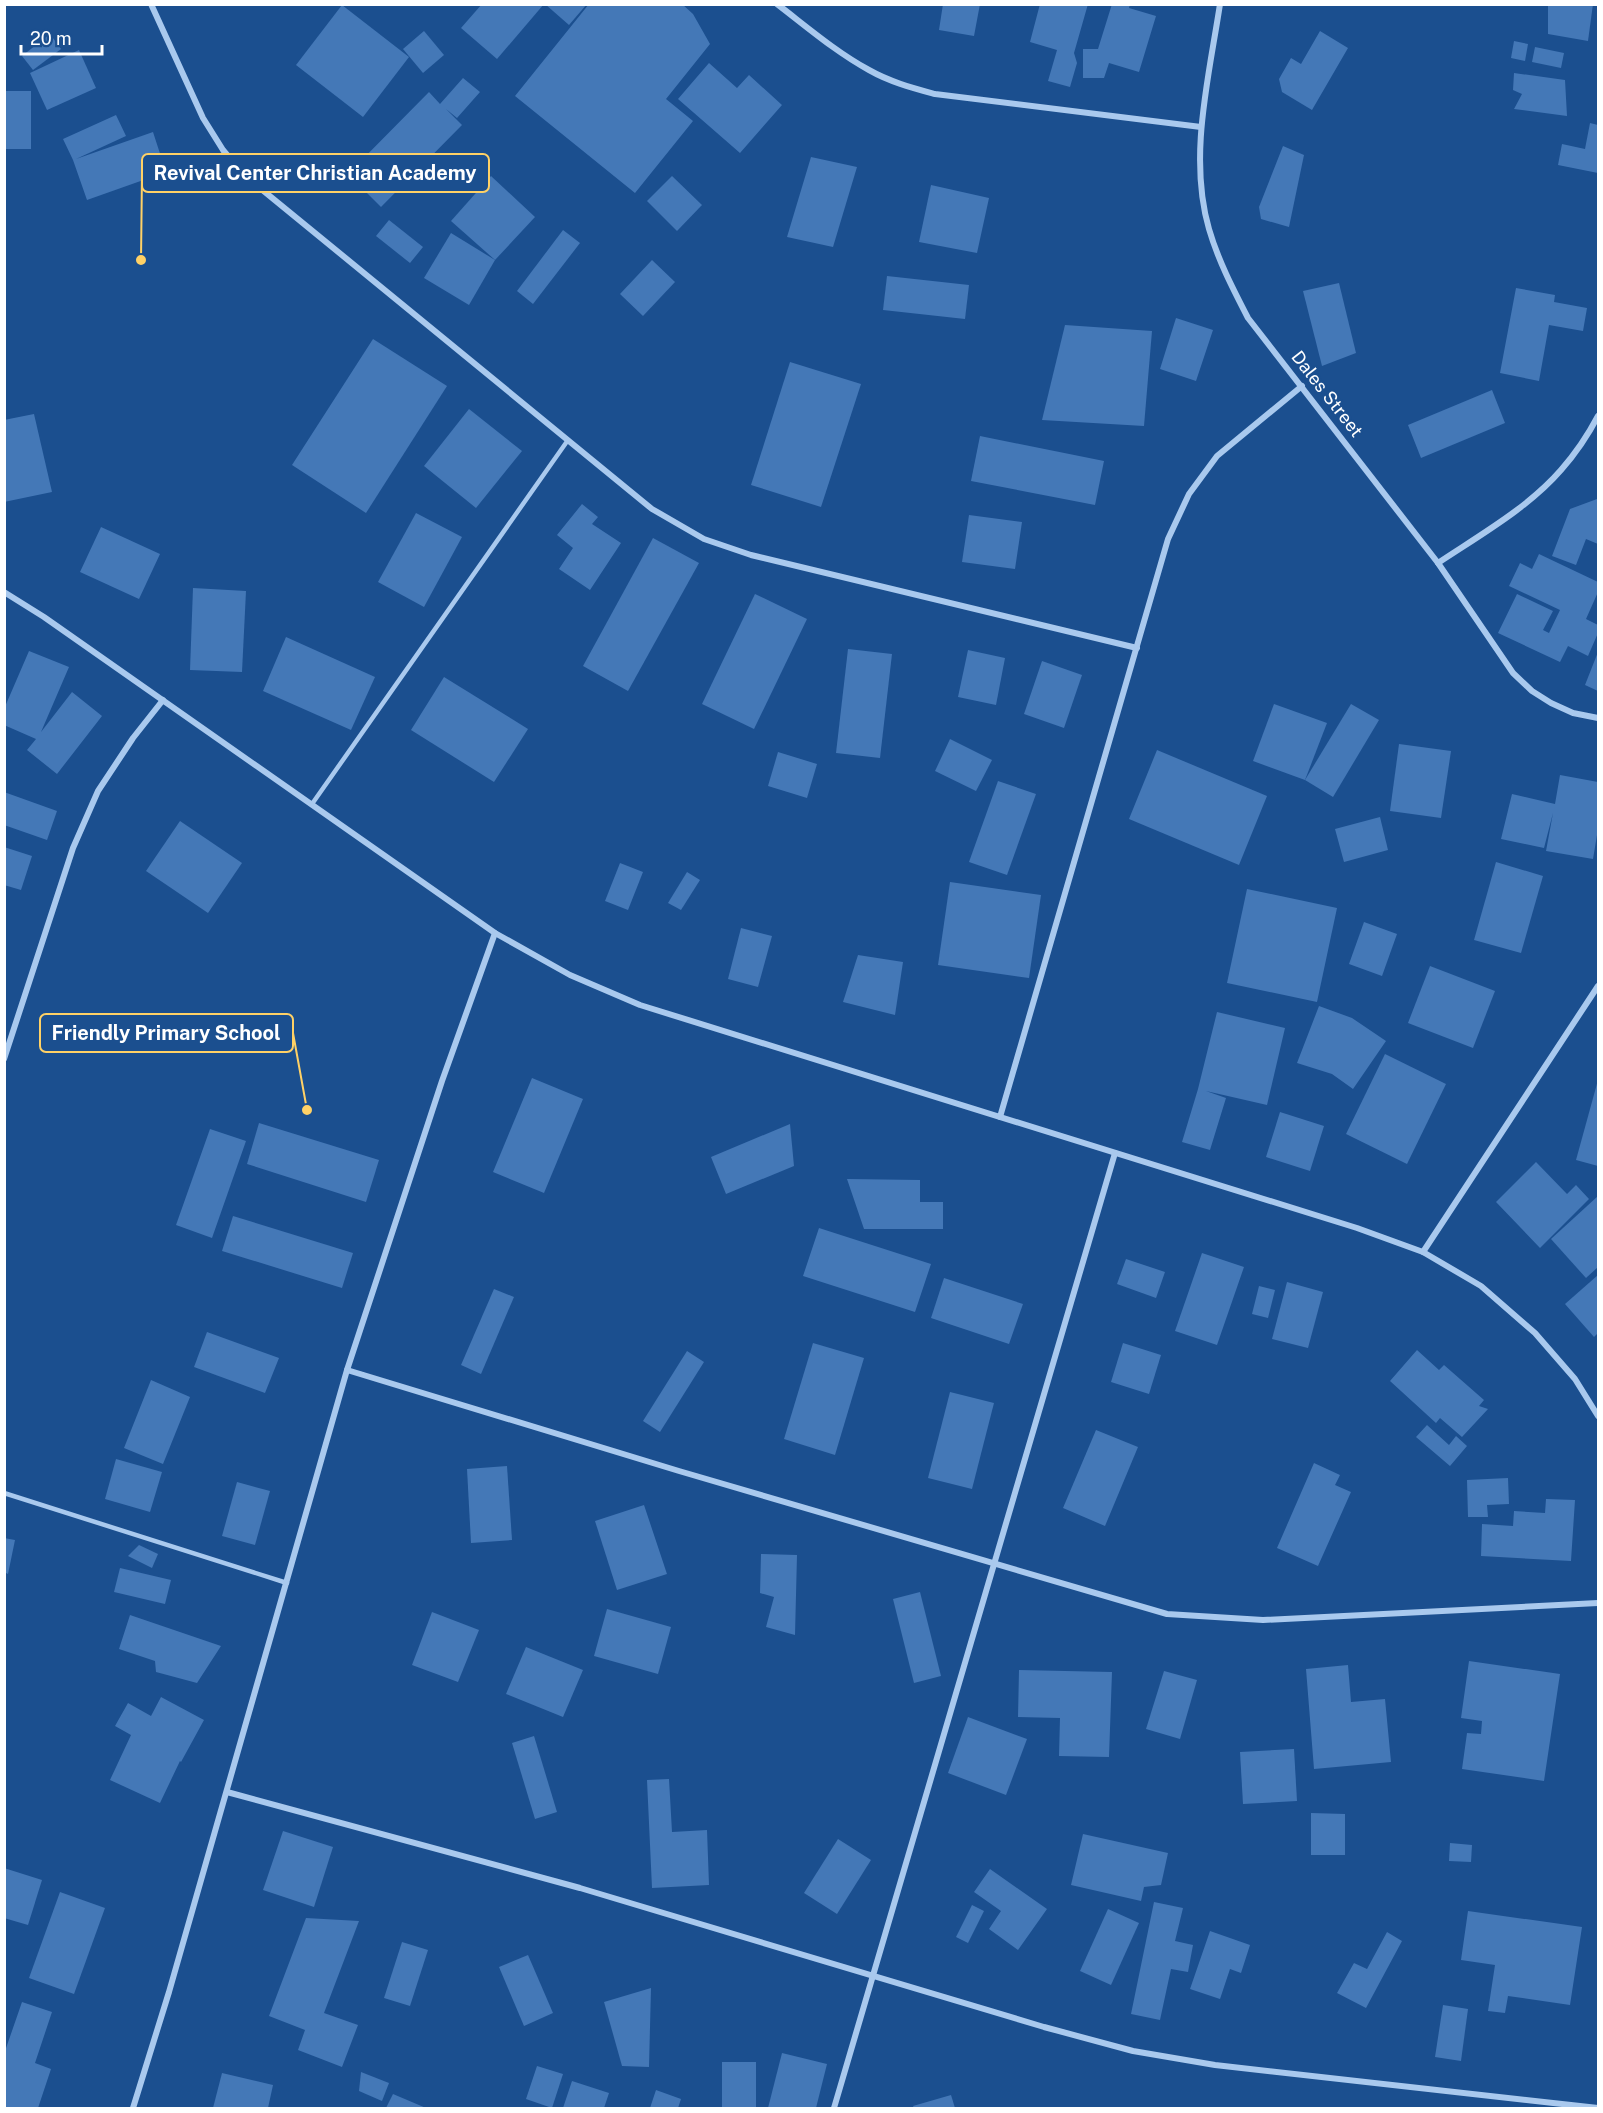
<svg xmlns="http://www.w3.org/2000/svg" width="1603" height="2113" viewBox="0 0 1603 2113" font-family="'Public Sans',sans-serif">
<rect width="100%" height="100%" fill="#1b4f8f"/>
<g fill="#4478b7">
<polygon points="482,4 544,4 497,59 461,28"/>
<polygon points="545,4 587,4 569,25"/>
<polygon points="589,4 682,4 693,14 710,44 666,99 693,121 635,193 515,96"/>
<polygon points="943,4 980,4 974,36 939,30"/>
<polygon points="1040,4 1088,4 1074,53 1077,63 1070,87 1048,81 1057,50 1030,42"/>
<polygon points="1112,4 1130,4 1129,8 1156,16 1139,72 1109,63 1104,78 1083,78 1083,49 1098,49"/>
<polygon points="1548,4 1593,4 1588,41 1548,34"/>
<polygon points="342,5 409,57 363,117 296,65"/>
<polygon points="424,31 444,55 423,73 403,49"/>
<polygon points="1320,31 1348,48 1312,110 1282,92 1279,79 1291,58 1301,64"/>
<polygon points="50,34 61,49 33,70 22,56"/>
<polygon points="1514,41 1528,44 1525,61 1511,58"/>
<polygon points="1535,47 1564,53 1561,68 1532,62"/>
<polygon points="79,50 96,88 47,110 30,73"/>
<polygon points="709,63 737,88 749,75 782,105 740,153 678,99"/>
<polygon points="1514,73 1565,80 1567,116 1514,109 1522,94 1513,90"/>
<polygon points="463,78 480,92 457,118 446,109 462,125 381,207 348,174 429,92 440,104"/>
<rect x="4" y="91" width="27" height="58"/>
<polygon points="116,115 126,136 76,159 153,132 166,172 87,200 73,160 63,139"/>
<polygon points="1590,123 1598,125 1598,173 1558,165 1562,144 1585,149"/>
<polygon points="1283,146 1304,155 1289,227 1261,219 1259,207"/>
<polygon points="811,157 857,167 833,247 787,237"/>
<polygon points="491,176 535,217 495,260 451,221"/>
<polygon points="672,176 702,205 677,231 647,201"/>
<polygon points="931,185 989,198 977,253 919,242"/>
<polygon points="389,220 423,247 410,263 376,236"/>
<polygon points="563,230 580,243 533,304 517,291"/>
<polygon points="451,233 495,260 469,305 424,278"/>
<polygon points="652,260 675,282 643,316 620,294"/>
<polygon points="887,276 969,285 965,319 883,310"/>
<polygon points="1339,283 1356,353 1322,366 1303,291"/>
<polygon points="1516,288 1555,295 1554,302 1587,308 1583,331 1549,325 1539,381 1500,373"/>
<polygon points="1176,318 1213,330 1196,381 1160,369"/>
<polygon points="1065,325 1152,331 1144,426 1042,420"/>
<polygon points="373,339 447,386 366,513 292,465"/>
<polygon points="790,362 861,384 821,507 751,485"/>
<polygon points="1492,390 1505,423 1421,458 1408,425"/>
<polygon points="469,409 522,451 476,508 424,466"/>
<polygon points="34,414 52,492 4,502 4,420"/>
<polygon points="980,436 1104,461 1095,505 971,481"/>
<polygon points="1597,499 1598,544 1586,539 1576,565 1552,556 1570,509"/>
<polygon points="582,504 598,517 592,524 621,543 590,590 559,569 573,548 557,535"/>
<polygon points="416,513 462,537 424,607 378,582"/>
<polygon points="969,515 1022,522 1015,569 962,562"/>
<polygon points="101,527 160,554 139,599 80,572"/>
<polygon points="653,538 699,563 628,691 583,666"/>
<polygon points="1539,554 1598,582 1598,592 1586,619 1598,625 1598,633 1588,656 1568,646 1560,662 1498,633 1517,594 1553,611 1543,630 1549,633 1560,610 1509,586 1520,563 1532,569"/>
<polygon points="193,588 246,591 242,672 190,670"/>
<polygon points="755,594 807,619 754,729 702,704"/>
<polygon points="286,637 375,677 351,730 263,691"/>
<polygon points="848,649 892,654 880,758 836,753"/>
<polygon points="968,650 1005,658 996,705 958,697"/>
<polygon points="29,651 69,667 41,732 72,692 102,716 57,774 27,750 36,739 4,725 4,709"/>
<polygon points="1598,652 1598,691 1585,685"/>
<polygon points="1042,661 1082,675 1064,728 1024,714"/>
<polygon points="444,677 528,729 494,782 411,730"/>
<polygon points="1274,704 1327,723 1305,780 1253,761"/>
<polygon points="1351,704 1379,720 1333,797 1305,780"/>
<polygon points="950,739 992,760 976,791 935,771"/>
<polygon points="1399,744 1451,751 1441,818 1390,811"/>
<polygon points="1157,750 1267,796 1239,865 1129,819"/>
<polygon points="778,752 817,764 807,798 768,786"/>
<polygon points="1560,775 1598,782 1598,829 1593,859 1546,851 1553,813 1544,848 1501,839 1512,794 1555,804"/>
<polygon points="998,781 1036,794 1007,875 969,862"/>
<polygon points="4,792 57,811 47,840 4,825"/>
<polygon points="1380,817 1388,850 1344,862 1335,829"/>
<polygon points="180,821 242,863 208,913 146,871"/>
<polygon points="4,847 32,856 21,890 4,885"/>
<polygon points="1496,862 1543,876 1521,953 1474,940"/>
<polygon points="620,863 643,872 628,910 605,901"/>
<polygon points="687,872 700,880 681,910 668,903"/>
<polygon points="950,882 1041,895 1029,978 938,965"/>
<polygon points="1247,889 1337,908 1317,1002 1227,983"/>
<polygon points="1364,922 1397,934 1382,976 1349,964"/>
<polygon points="741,928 772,936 758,987 728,979"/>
<polygon points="858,955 903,962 895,1015 843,1002"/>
<polygon points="1430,966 1495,991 1473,1048 1408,1023"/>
<polygon points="1319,1006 1352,1018 1386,1041 1353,1089 1332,1074 1297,1063"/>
<polygon points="1217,1012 1285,1028 1267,1105 1206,1091 1226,1098 1210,1150 1182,1142 1198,1089"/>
<polygon points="1385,1054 1446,1084 1407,1164 1346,1134"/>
<polygon points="532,1078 583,1099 544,1193 493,1172"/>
<polygon points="1598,1080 1598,1166 1576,1160"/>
<polygon points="1280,1112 1324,1126 1310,1171 1266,1157"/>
<polygon points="259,1123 379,1160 366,1202 247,1164"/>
<polygon points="790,1124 794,1166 726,1194 711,1157"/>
<polygon points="210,1129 246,1141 212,1238 176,1225"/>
<polygon points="1536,1162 1567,1194 1576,1185 1589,1199 1540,1248 1496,1202"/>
<polygon points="847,1179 920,1180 920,1202 943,1202 943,1229 864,1229"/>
<polygon points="1598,1196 1598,1267 1586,1278 1551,1239"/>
<polygon points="233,1216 353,1253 342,1288 222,1251"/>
<polygon points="819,1228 931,1264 915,1312 803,1276"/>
<polygon points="1202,1253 1244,1267 1217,1345 1175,1331"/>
<polygon points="1126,1259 1165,1272 1156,1298 1117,1284"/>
<polygon points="1598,1275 1598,1333 1594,1337 1565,1304"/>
<polygon points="944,1278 1023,1304 1009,1344 931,1318"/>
<polygon points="1287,1282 1323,1292 1308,1348 1272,1339"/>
<polygon points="1259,1286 1275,1290 1268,1318 1252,1314"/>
<polygon points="494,1289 514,1297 481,1374 461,1365"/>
<polygon points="207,1332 279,1358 265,1393 194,1367"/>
<polygon points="813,1343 864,1358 835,1455 784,1439"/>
<polygon points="1123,1343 1161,1355 1149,1394 1111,1382"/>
<polygon points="1417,1350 1439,1370 1444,1365 1484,1400 1479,1406 1488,1409 1462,1437 1440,1418 1436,1423 1390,1381"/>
<polygon points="687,1351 704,1362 660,1432 643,1421"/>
<polygon points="151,1380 190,1397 163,1464 124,1448"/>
<polygon points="950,1392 994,1403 972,1489 928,1478"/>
<polygon points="1427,1425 1449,1445 1456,1436 1467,1446 1450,1466 1416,1437"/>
<polygon points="1096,1430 1138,1447 1105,1526 1063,1508"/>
<polygon points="116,1459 162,1472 150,1512 105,1499"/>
<polygon points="1314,1463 1340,1475 1335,1485 1351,1492 1318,1566 1277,1548"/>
<polygon points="507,1466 512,1540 471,1543 467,1469"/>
<polygon points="1508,1478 1509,1504 1487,1505 1488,1517 1468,1517 1467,1480"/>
<polygon points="237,1482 270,1491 255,1545 222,1536"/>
<polygon points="1546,1499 1575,1500 1571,1561 1481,1556 1482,1524 1513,1526 1514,1511 1545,1513"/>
<polygon points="644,1505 667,1574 617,1590 595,1521"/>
<polygon points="4,1538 15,1540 8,1574 4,1572"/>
<polygon points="139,1545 158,1554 152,1568 128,1556"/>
<polygon points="761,1554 797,1555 795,1635 766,1627 774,1597 760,1593"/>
<polygon points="120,1568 171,1580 165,1604 114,1592"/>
<polygon points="920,1592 941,1676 914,1683 893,1599"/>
<polygon points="607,1609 671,1627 658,1674 594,1656"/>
<polygon points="432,1612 479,1630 458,1682 412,1665"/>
<polygon points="130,1615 221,1646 197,1683 156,1672 155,1661 119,1649"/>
<polygon points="526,1647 583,1670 563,1717 506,1694"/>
<polygon points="1469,1661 1560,1674 1544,1781 1462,1769 1467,1733 1481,1734 1482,1721 1461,1718"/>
<polygon points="1348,1665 1351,1702 1385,1699 1391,1762 1314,1769 1306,1669"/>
<polygon points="1019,1670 1112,1672 1109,1757 1059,1756 1060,1718 1018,1717"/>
<polygon points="1164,1671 1197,1680 1180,1739 1146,1729"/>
<polygon points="161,1697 204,1720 181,1762 180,1761 160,1803 110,1780 131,1735 115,1726 128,1703 151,1716"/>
<polygon points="968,1717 1027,1739 1006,1795 948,1773"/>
<polygon points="534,1736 557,1812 535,1819 512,1743"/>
<polygon points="1294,1749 1297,1801 1243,1804 1240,1752"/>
<polygon points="669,1779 672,1832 707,1830 709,1885 652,1888 647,1780"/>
<polygon points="1311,1813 1345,1814 1345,1855 1311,1855"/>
<polygon points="283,1831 333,1847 314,1907 263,1890"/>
<polygon points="1083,1834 1168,1853 1161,1885 1144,1887 1141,1901 1071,1885"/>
<polygon points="838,1839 871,1860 837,1914 804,1893"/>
<polygon points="1450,1843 1472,1845 1471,1862 1449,1861"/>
<polygon points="4,1868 42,1880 28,1925 4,1918"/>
<polygon points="990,1869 1047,1909 1018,1950 989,1929 1001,1911 974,1892"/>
<polygon points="60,1892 105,1908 74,1994 29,1978"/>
<polygon points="1154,1902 1183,1908 1175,1941 1193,1945 1188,1972 1171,1969 1160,2020 1131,2014"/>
<polygon points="972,1905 984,1911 968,1943 956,1937"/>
<polygon points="1108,1909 1139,1923 1111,1985 1080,1971"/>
<polygon points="1468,1911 1582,1927 1570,2005 1508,1996 1505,2013 1488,2011 1495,1965 1461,1960"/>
<polygon points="306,1918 359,1921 324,2013 358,2025 342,2067 298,2050 305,2030 269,2016"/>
<polygon points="1210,1931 1250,1945 1241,1973 1230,1969 1220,1999 1190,1989"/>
<polygon points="1387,1932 1402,1941 1366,2008 1337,1993 1354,1963 1367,1969"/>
<polygon points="402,1942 428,1950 410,2006 384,1998"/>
<polygon points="528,1955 553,2013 524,2026 499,1967"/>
<polygon points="651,1988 649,2067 622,2066 604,2002"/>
<polygon points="22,2002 52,2012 35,2063 51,2069 38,2108 4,2108 4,2054"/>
<polygon points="1443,2005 1468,2009 1461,2061 1435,2057"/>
<polygon points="782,2053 827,2064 816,2108 768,2108"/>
<rect x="722" y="2062" width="34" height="46"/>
<polygon points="537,2066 563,2074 552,2108 526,2099"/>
<polygon points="361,2072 389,2083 382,2101 359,2091"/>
<polygon points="222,2073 273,2085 268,2108 213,2108"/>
<polygon points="572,2081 609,2093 604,2108 563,2108"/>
<polygon points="656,2090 681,2099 678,2108 650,2108"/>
<polygon points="393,2094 426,2108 386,2108"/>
<polygon points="951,2095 955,2108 914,2108 913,2106"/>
</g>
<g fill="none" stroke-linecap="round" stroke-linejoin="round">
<g stroke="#a9c9ee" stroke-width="4.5">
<polyline points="312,804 568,440"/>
<polyline points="4,1493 287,1583"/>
</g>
<g stroke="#a9c9ee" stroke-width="6">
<polyline points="151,4 203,118 223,150 243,174 652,509 704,539 751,555 1137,648"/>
<path d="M 777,4 C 807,27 836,52 869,70 C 890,82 913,88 935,94 L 1201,127"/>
<path d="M 1220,4 C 1209,77 1188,157 1209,229 C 1218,260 1233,289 1248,318 L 1438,563 L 1513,673 L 1532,691 L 1551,703 L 1573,713 L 1598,718"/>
<path d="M 1438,563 C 1480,535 1528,508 1561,470 C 1576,453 1588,435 1598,416"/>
<polyline points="4,592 44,617 495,933 570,975 640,1005 1357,1228 1423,1252 1481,1286 1535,1333 1575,1379 1598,1416"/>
<polyline points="4,1059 73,848 98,791 133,738 163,700"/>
<polyline points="1000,1117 1168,539 1189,494 1217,456 1302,386"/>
<polyline points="1423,1252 1598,986"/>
<polyline points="347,1370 679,1471 1167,1614 1263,1620 1598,1603"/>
<polyline points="227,1792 580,1888 1044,2027 1133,2051 1215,2065 1598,2108"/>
<polyline points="133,2108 169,1992 347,1370 442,1081 495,933"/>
<polyline points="834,2108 1115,1153"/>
</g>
</g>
<g text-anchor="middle" stroke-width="4.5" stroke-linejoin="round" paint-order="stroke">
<g font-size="18" fill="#fff" stroke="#1b4f8f">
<text transform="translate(1327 394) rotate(52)" y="6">Dales Street</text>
</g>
</g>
<path fill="none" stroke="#ffd166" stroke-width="2" d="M141 260L142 173M307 1110L293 1033"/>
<g fill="#ffd166" stroke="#1b4f8f" stroke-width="2">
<circle cx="141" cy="260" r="6"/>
<circle cx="307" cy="1110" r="6"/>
</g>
<g fill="#1b4f8f" stroke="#ffd166" stroke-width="2">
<rect x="142" y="154" width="347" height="38" rx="6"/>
<rect x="40" y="1014" width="253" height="38" rx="6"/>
</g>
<g font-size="20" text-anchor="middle" font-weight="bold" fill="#fff">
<text x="315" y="180">Revival Center Christian Academy</text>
<text x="166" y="1040">Friendly Primary School</text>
</g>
<rect width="1603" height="2113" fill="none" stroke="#ffffff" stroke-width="12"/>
<path d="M21 45v9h81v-9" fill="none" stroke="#ffffff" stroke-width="3"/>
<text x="30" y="45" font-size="18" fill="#ffffff" stroke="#1b4f8f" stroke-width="4.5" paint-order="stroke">20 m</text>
</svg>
